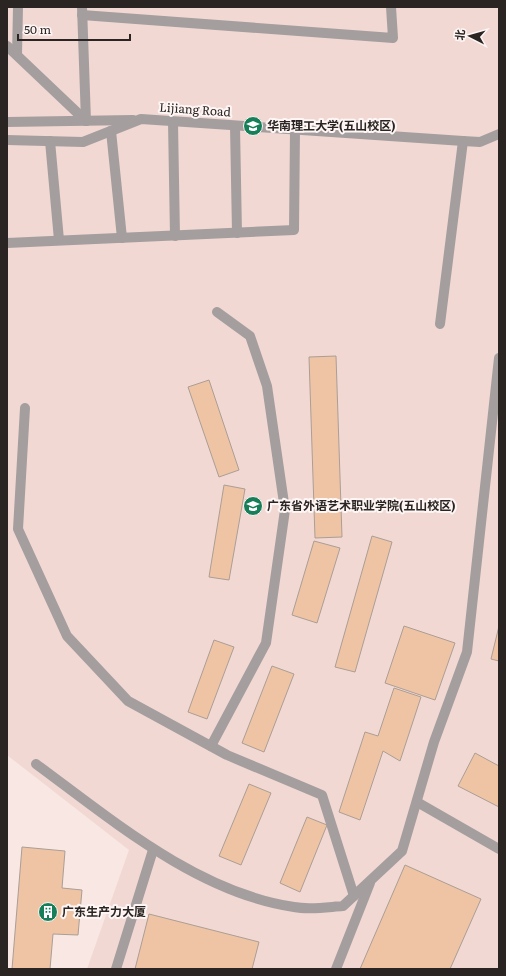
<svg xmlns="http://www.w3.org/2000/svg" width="506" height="976" viewBox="0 0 506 976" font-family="Literata,'Noto Sans SC',serif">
<rect width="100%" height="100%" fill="#f8e7e3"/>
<polygon fill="#f2d8d3" points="7,7 499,7 499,969 87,969 129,850 7,755"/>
<g fill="#eec4a5" stroke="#ab9e95">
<polygon points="336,356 342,537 315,538 309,357"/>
<polygon points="209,380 239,470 219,477 188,387"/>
<polygon points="224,485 245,489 229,580 209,577"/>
<polygon points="372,536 392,542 355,672 335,667"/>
<polygon points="314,541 340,548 317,623 292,615"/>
<polygon points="404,626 455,643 435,700 385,683"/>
<polygon points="499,626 499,661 491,659"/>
<polygon points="214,640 234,647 207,719 188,712"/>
<polygon points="272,666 294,674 264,752 242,743"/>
<polygon points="394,688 421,697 400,761 383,751 360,820 339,812 365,732 378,736"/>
<polygon points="475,753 499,766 499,807 458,786"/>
<polygon points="249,784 271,793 241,865 219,856"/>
<polygon points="307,817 327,825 300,892 280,883"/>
<polygon points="22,847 65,851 62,888 82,890 78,935 53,934 50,969 12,969"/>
<polygon points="405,865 481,899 450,969 360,969"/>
<polygon points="149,914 259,942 252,969 135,969"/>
</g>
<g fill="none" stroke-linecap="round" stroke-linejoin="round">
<g stroke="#a59e9f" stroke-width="10">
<polyline points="82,7 86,121"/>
<polyline points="82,15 393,38 391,7"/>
<polyline points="7,46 86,121"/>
<polyline points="17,55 18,7"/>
<polyline points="7,122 133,120"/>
<polyline points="173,122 175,236"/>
<polyline points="235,126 237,233"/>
<polyline points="111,131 122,238"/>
<polyline points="7,140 83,142 141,119 463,141 480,142 499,134"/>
<polyline points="50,141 59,240"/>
<polyline points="7,243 294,230 295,130"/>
<polyline points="440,324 463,141"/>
<polyline points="25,408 18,529 67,636 128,701 227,755 322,795 354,896"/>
<polyline points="211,746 266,643 285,510 267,386 250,336 217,312"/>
<path d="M 36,764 C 112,820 198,893 294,907 C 310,910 328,907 343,906 L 402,851 L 434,742 L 467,652 L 499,358"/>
<polyline points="417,802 499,849"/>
<polyline points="116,969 153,850"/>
<polyline points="336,969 370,883"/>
</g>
</g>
<defs>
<g id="university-disc" transform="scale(1)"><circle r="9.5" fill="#167e58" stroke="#fdf6f5"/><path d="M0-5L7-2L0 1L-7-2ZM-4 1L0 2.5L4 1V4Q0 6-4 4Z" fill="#fff"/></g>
<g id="building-disc" transform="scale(1)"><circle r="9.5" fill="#167e58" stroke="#fdf6f5"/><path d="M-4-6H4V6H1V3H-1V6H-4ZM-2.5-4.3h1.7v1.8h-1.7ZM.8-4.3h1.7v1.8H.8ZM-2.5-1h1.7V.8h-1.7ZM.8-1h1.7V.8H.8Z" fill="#fff"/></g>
</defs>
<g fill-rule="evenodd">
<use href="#university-disc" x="253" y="126"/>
<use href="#university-disc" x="253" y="506"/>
<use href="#building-disc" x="48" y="912"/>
</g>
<g text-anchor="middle" stroke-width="4" stroke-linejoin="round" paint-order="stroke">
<g font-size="12" fill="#2a2422" stroke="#fdf6f5">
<text transform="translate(195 110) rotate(4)" y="4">Lijiang Road</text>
</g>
<g font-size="12" font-weight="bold" fill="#2a2422" stroke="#fdf6f5" text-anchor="start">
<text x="267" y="130">华南理工大学(五山校区)</text>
<text x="267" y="510">广东省外语艺术职业学院(五山校区)</text>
<text x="62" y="916">广东生产力大厦</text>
</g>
</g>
<rect width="506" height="976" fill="none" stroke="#2a2422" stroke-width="16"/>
<g transform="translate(470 36) rotate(276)" stroke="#fdf6f5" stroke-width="3" paint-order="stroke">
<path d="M0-3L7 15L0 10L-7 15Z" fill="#2a2422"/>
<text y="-6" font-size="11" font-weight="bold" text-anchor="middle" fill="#2a2422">北</text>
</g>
<path d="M18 34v6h112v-6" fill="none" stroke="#2a2422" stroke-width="2"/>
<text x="24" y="34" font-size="12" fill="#2a2422" stroke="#fdf6f5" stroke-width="3" paint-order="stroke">50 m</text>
</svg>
